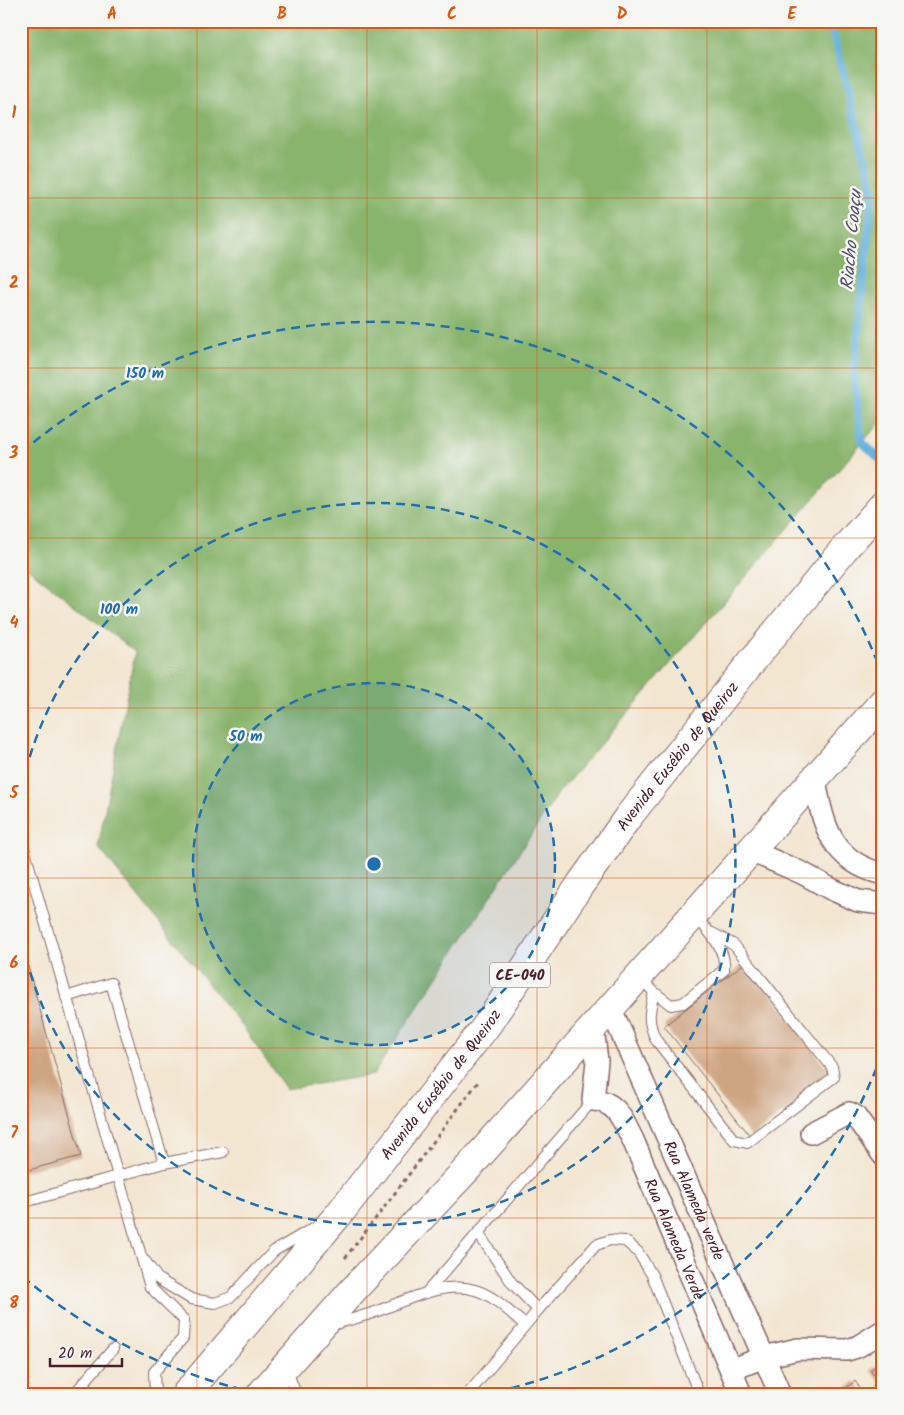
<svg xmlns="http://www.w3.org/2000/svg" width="904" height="1415" viewBox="0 0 904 1415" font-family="Kalam,sans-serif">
<rect width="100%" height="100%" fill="#f6f6f2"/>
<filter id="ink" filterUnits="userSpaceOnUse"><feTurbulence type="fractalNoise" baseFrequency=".02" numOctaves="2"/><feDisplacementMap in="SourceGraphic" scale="10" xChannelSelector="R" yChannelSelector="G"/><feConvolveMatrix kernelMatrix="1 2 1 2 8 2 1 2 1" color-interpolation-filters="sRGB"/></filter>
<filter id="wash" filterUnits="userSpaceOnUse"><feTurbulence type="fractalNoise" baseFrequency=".0096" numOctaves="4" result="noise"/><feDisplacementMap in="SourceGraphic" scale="20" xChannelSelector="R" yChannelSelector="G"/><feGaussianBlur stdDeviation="1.12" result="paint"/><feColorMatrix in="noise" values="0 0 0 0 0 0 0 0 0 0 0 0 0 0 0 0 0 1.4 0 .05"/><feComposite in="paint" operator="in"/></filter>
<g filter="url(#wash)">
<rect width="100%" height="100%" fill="#f3e6d1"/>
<polygon fill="#88b46c" stroke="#696a4c" points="21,21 883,21 883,419 559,792 373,1075 286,1089 243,1027 98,847 135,652 21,563"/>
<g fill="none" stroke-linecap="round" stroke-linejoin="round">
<polyline stroke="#61afdb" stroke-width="8" points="820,21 833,33 873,189 854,375 862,442 883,462"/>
</g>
<g id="blocks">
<g fill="#cea582">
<polygon points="21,942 81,1156 21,1172"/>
<polygon points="747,961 832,1075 751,1137 664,1026"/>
<polygon points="883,1361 883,1394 868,1394 881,1385 870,1370"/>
<polygon points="855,1381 864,1394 838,1394"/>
</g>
</g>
</g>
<g filter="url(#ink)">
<use href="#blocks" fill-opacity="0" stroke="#856565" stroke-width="1"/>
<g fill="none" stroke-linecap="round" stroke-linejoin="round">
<g stroke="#856565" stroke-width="12">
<g id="lane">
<polyline points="21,838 150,1287 184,1320 183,1338 154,1372 155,1394"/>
<path d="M 639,977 L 654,992 L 671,1005 L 683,1003 L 724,970 C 727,949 707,929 694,915"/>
<path d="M 654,992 C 649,1013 647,1021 656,1040 L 734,1140 L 747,1143 L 834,1077 L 832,1067 L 734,945 L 712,933"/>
<polyline points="66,997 111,983 164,1163"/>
<polyline points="21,1203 164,1163 223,1152"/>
<polyline points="145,1261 158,1279 191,1299 215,1303 231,1297 274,1251 315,1227"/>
<polyline points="426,1293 478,1233"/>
<polyline points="538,1310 512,1283 478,1233 593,1100"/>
<path d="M 331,1325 C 345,1321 358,1318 372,1313 C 401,1303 443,1280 475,1290 C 494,1295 510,1313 525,1325"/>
<polyline points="286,1368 296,1394"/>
<polyline points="74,1394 113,1349"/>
<polyline points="468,1394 538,1310 589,1253 596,1245 610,1240 625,1241 638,1252 652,1275 699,1394"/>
</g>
</g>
<g stroke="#856565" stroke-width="24">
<g id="street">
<path d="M 815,779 C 822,825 832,862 883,874"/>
<polyline points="751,851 802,873 831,889 858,901 883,904"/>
<path id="s1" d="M 610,1007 L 780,1394"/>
<path id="s2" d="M 593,1028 L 597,1061 L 593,1100 C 617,1101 623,1121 633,1140 L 741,1394"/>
<polyline points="811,1133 849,1113 855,1116 883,1155"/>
<polyline points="731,1370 764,1357 798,1349 847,1350 857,1347 883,1331"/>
</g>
</g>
<g stroke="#856565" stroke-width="30">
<g id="highway">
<path id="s3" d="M 186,1394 L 339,1214 L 487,1025 L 580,885 L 628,817 L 753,660 L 844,549 L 883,505"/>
<polyline points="261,1394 354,1289 468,1168 883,702"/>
</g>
</g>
<polyline stroke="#856565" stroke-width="3" stroke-dasharray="4 4" stroke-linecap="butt" points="345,1258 383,1209 478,1082"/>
<use href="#lane" stroke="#fff" stroke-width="10"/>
<use href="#street" stroke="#fff" stroke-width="21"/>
<use href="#highway" stroke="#fff" stroke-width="28"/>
</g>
</g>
<path fill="none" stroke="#e0560e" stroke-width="1" stroke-opacity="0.55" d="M 197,21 L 197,1394M 367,21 L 367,1394M 537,21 L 537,1394M 707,21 L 707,1394M 21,198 L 883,198M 21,368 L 883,368M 21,538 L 883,538M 21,708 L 883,708M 21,878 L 883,878M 21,1048 L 883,1048M 21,1218 L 883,1218"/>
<circle cx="374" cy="864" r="181" fill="#1f6fb2" fill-opacity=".12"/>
<g fill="none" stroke="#1f6fb2" stroke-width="2.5" stroke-dasharray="9 6">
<circle cx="374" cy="864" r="181"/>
<path d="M22 786A361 361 0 1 1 22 942"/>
<path d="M882 1054A542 542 0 0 1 491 1393M257 1393A542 542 0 0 1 22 1276M22 452A542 542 0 0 1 882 674"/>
</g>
<g text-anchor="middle" stroke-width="5" stroke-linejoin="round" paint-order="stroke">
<rect fill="#f6f6f2" stroke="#7e6067" stroke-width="1" x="490" y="962.5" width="60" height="25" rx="4"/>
<g font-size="15" font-weight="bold" fill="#4a1f2b">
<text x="520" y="980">CE-040</text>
</g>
<g font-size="16" fill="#4a1f2b" stroke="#f6f6f2">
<text dy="6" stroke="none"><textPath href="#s3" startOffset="806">Avenida Eusébio de Queiroz</textPath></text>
<text dy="6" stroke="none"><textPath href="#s3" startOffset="401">Avenida Eusébio de Queiroz</textPath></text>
<text dy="6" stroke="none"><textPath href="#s1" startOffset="211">Rua Alameda verde</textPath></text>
<text dy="6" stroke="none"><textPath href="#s2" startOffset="240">Rua Alameda Verde</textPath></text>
</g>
<g font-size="18" font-style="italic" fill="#525169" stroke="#f6f6f2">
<text transform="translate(851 240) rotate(-85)" y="6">Riacho Coaçu</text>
</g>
</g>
<circle cx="374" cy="864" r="8" fill="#1f6fb2" stroke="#f6f6f2" stroke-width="2.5"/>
<g font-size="15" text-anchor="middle" font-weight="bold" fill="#1f6fb2" stroke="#f6f6f2" stroke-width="5" stroke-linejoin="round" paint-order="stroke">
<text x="145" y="378">150 m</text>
<text x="119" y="614">100 m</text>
<text x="246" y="741">50 m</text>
</g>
<rect width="904" height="1415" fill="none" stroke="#f6f6f2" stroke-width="55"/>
<path d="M50 1358v8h72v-8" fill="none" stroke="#4a1f2b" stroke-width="2.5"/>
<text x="58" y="1358" font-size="15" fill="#4a1f2b" stroke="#f6f6f2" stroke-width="4" paint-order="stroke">20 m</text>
<rect x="28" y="28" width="848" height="1360" fill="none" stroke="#e0560e" stroke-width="2"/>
<g font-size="16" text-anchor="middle" font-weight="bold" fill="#e0560e">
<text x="112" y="19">A</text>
<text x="282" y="19">B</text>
<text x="452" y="19">C</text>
<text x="622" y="19">D</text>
<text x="792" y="19">E</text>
<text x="14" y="118">1</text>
<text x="14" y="288">2</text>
<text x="14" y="458">3</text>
<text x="14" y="628">4</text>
<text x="14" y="798">5</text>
<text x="14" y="968">6</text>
<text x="14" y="1138">7</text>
<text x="14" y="1308">8</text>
</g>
</svg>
